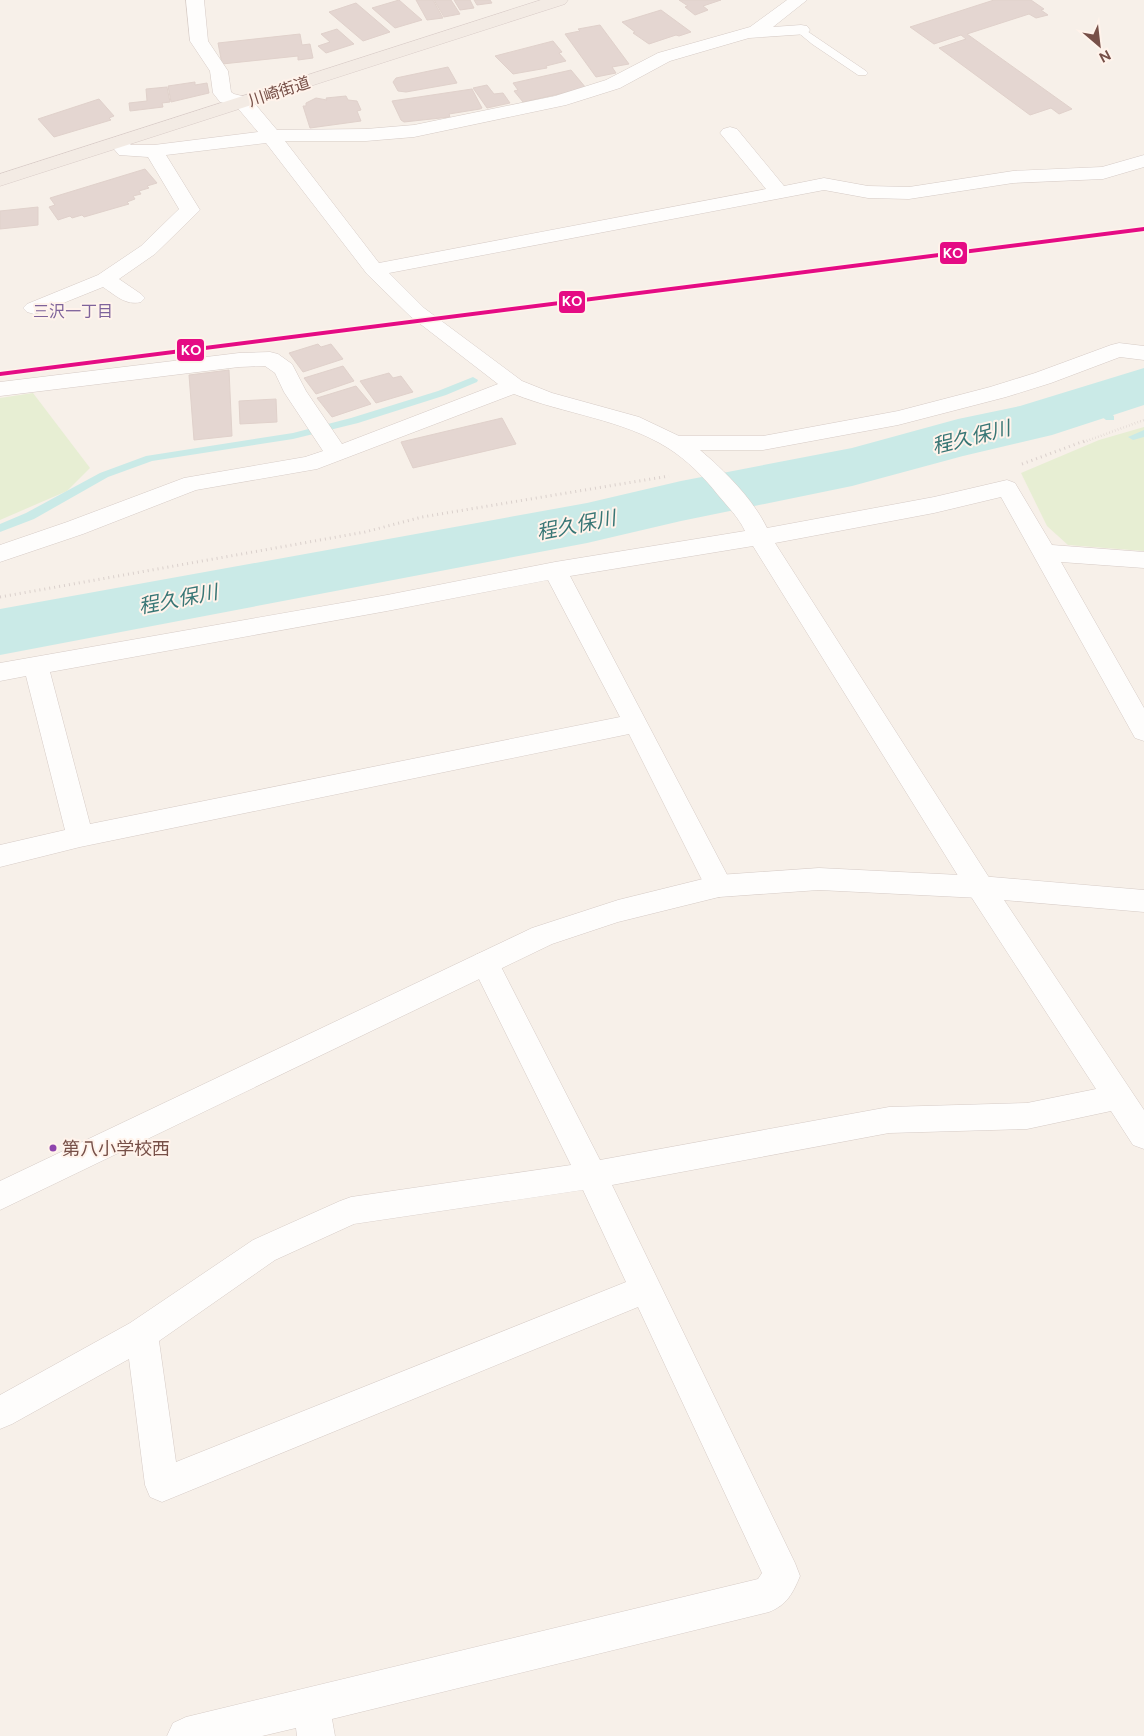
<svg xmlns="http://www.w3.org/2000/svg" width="1144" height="1736" viewBox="0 0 1144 1736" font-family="Figtree,'Noto Sans JP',sans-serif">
<rect width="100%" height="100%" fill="#f7f0e9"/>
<g fill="#e7eed3">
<polygon points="33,393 90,468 67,491 0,520 0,398"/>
<polygon points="1144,427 1144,551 1068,545 1047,526 1021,473 1099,440"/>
</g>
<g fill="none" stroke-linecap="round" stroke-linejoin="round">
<g fill="#caeae7" fill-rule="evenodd">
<polygon points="473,377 478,380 477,382 446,395 358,423 293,439 152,461 108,477 34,519 0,532 0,524 26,513 100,473 146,456 293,433 351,418 438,391"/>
<polygon points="1091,400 1114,416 1114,420 1106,420 1087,405 1086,403"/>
<polygon points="1144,430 1144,437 1133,440 1128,437"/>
</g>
<polygon fill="#caeae7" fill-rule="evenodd" points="1144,368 1144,405 1052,435 963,456 852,486 681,521 587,543 0,655 0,609 587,503 681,481 852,448 958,419 1020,406"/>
</g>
<g fill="#e4d6d1" stroke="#e0d1cb">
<polygon points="399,0 422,20 395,28 372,8"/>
<polygon points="416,0 433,0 443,18 427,20"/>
<polygon points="434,0 451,0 460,14 444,17"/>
<polygon points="454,0 470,0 474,8 460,10"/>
<polygon points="474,0 490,0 492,3 477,5"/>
<polygon points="679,0 721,0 703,6 708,10 695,15 685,7 688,6"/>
<polygon points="994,0 1031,0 1044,9 1041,10 1048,15 1036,18 1029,14 967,34 1072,109 1059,114 1051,108 1030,115 939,48 966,39 961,35 934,44 910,27"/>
<polygon points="356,3 390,32 363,41 329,12"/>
<polygon points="661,10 691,32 679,36 676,35 649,44 633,33 635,32 622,22"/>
<polygon points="600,25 629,64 612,67 616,73 596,77 565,34 580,31 578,29"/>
<polygon points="337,29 354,44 326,53 318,46 330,42 321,34"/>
<polygon points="300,34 302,45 310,44 313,58 298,60 298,56 222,64 218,43"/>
<polygon points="553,41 562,52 559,53 566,61 546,66 547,68 513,74 495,56"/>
<polygon points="448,67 457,83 406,92 398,91 393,82 396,78"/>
<polygon points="571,70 586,88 523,102 514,91 518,90 513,83"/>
<polygon points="195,82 195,85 207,83 209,93 171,102 168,86"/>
<polygon points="487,85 494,94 503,93 510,103 487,108 473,88"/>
<polygon points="167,87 170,102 162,103 163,107 130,111 129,103 147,101 146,89"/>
<polygon points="472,89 482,108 480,109 449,114 450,117 404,122 401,120 392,101"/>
<polygon points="346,96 348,100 357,101 361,110 357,111 361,121 310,128 303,106 306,106 306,103 316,98 327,100 326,98"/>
<polygon points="99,99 114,116 109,118 111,120 54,137 38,119"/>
<polygon points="145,169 157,183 147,186 149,188 139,191 141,194 133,196 135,199 127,202 129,204 84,217 82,215 72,218 70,216 58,220 49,207 55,205 50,198"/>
<polygon points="38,207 38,225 0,229 0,211"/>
<polygon points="318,344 321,347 331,344 343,359 303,372 289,353"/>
<polygon points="343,366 354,381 316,394 304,378"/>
<polygon points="229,370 232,436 194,440 189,375"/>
<polygon points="389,373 393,378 401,376 413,392 376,403 360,381"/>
<polygon points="356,386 371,404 332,417 317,398"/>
<polygon points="276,399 277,422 240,424 239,401"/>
<polygon points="502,418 516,444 413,468 401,442"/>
</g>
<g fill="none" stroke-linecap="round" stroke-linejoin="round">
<g stroke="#d6cbc6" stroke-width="1">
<polygon id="service" points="801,27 866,71 868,73 866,75 858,75 812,44 795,30"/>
</g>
<g stroke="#d6cbc6" stroke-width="1">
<path id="minor" d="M 186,0 L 204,0 L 208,41 L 228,71 L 231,92 L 234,94 L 250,98 L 277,130 L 366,129 L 414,125 L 555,96 L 606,80 L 658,53 L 750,27 L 787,0 L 807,0 L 773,27 L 801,25 L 807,26 L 810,30 L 807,34 L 749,38 L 670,61 L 620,88 L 566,105 L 414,137 L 366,141 L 285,141 L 379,263 L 766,189 L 720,133 L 723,129 L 730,127 L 737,129 L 784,186 L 824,178 L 868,186 L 909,187 L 1013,171 L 1102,167 L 1144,155 L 1144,167 L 1103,179 L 1013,183 L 909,199 L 868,198 L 824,190 L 389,273 L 424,308 L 522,381 L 552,393 L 639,417 L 679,436 L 763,436 L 898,411 L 990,387 L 1035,373 L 1111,345 L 1119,343 L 1144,346 L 1144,360 L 1120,357 L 1051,383 L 1006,397 L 898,425 L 763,450 L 700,450 C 724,470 753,499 767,528 L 934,497 L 1007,480 L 1015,483 L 1052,545 L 1144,552 L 1144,568 L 1061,562 L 1144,708 L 1144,741 L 1135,738 L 1001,497 L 934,513 L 775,543 L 990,879 L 1144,1110 L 1144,1149 L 1133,1145 L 1111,1111 L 1027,1129 L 889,1133 L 612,1185 L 795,1563 L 800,1576 C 793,1593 787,1605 769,1612 L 332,1719 L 335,1736 L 297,1736 L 296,1728 L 262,1736 L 167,1736 L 173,1723 L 186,1717 L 758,1579 L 762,1573 L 638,1307 L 162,1502 L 150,1497 L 145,1485 L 129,1359 L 12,1424 L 0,1429 L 0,1395 L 130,1323 L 253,1240 L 340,1201 L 351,1197 L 571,1165 L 471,963 L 475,955 L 485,951 L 495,955 L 600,1160 L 889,1107 L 1027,1103 L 1096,1089 L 970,895 L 753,546 L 570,576 L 733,886 L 729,894 L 719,897 L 709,894 L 629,734 L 80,847 L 0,867 L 0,845 L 65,830 L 26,676 L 0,681 L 0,663 L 387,595 L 555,562 L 745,531 C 739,518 728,507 718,495 C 704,477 687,460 668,448 C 622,419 564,414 514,394 L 317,469 L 196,490 L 83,534 L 0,562 L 0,545 L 67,522 L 184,478 L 305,457 L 323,451 L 284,392 L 275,373 L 265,366 L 239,367 L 0,396 L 0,382 L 239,353 L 270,352 L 278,354 L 292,364 L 306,391 L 342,444 L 498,384 L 410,316 L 367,274 L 266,143 L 166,155 L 200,210 L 155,254 L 119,279 L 141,294 L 145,298 L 141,302 C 126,306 115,295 103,287 L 41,312 L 34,314 L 27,312 L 23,308 L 27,304 L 98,275 L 141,246 L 179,209 L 148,157 L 119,155 L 109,143 L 112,139 C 121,137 125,138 131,145 L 154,145 L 258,132 L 236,106 L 220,102 L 213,93 L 210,71 L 190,41 ZM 548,580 L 620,717 L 90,824 L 50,672 L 387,611 ZM 583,1190 L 626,1282 L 176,1462 L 159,1341 L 275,1260 L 354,1224 Z"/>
</g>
<g stroke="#d6cbc6" stroke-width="1">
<polygon id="tertiary" points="819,868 980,876 1144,890 1144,912 980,898 819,890 719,897 618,922 552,944 0,1210 0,1181 532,928 618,900 719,875"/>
</g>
<g stroke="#d9ccc8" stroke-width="1">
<polygon id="primary" points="541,0 568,0 565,4 0,186 0,174"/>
</g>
<polyline stroke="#dad0cc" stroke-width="2.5" stroke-dasharray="0.5 2.5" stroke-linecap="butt" points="1084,442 1144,420"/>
<g stroke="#dad0cc" stroke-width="3" stroke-dasharray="1 4" stroke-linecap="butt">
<polyline points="1022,464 1087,440"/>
<polyline points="0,597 365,532 422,517 669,476"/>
</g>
<use href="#service" fill="#fefdfc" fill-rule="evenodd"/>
<use href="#minor" fill="#fefdfc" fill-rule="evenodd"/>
<use href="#tertiary" fill="#fefdfc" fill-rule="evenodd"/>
<use href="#primary" fill="#f3ebe4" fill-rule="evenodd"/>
<g stroke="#fff3eb" stroke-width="3">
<polygon id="rail-1" points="1144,227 1144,231 0,376 0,372"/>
</g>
<use href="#rail-1" fill="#e50b84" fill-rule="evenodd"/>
</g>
<circle fill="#8e44ad" stroke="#fff3eb" stroke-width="2" cx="53" cy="1148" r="4.5"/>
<g text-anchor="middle" stroke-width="4" stroke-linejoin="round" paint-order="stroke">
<g font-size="16" fill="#775048" stroke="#fff3eb">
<text transform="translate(279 91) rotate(-18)" y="6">川崎街道</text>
</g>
<g font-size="16" fill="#7e639b" stroke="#fff3eb">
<text x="73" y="317">三沢一丁目</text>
</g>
<g font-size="18" fill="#775048" stroke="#fff3eb" text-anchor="start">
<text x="62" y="1155">第八小学校西</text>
</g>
<g font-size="20" font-style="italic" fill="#387675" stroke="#fff3eb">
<text transform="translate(971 437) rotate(-14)" y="7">程久保川</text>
<text transform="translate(576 525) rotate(-11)" y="7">程久保川</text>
<text transform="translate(178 599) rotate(-11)" y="7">程久保川</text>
</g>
</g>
<g stroke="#fff3eb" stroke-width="2">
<rect x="939" y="241" width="29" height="24" rx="5" fill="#e50b84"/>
<rect x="558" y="290" width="28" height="24" rx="5" fill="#e50b84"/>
<rect x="176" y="338" width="29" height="24" rx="5" fill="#e50b84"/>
</g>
<g font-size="14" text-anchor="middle" font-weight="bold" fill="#fff">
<text x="953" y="258">KO</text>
<text x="572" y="306">KO</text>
<text x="191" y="355">KO</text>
</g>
<g transform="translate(1099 45) rotate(152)" stroke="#fff3eb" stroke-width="4" paint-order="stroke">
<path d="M0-4L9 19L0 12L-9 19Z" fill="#775048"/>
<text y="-8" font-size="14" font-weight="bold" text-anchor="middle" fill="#775048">N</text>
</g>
</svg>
